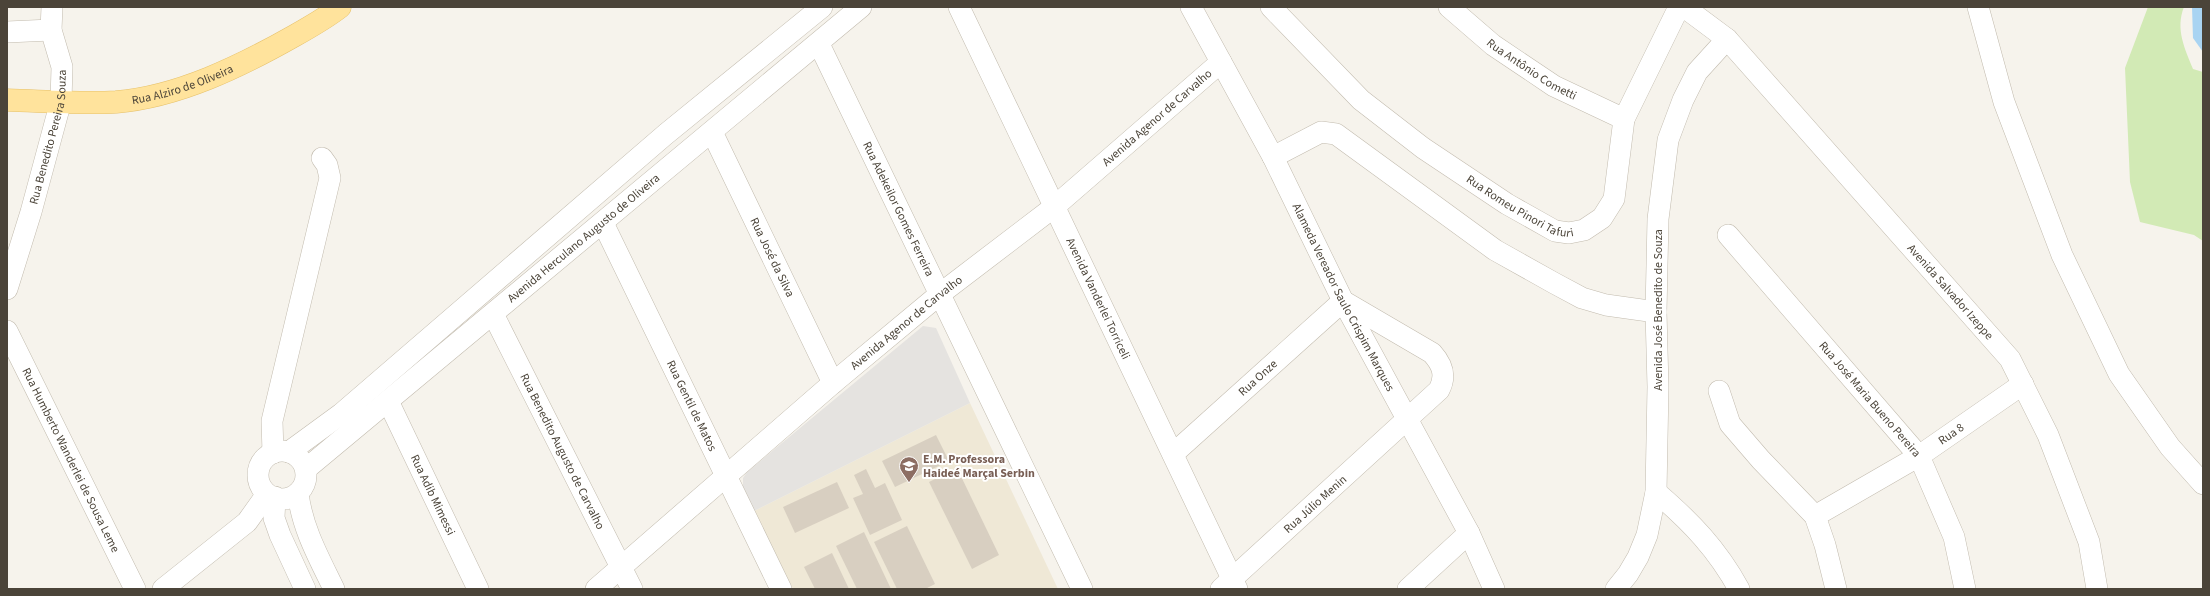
<svg xmlns="http://www.w3.org/2000/svg" width="2210" height="596" viewBox="0 0 2210 596" font-family="'Source Sans 3',sans-serif">
<rect width="100%" height="100%" fill="#f6f3ec"/>
<polygon fill="#efe8d6" points="970,403 1058,589 793,589 754,511"/>
<path fill="#d2eab5" d="M 2148,7 L 2184,7 C 2175,29 2185,49 2193,69 L 2203,72 L 2203,241 L 2194,235 L 2140,222 L 2130,182 L 2125,68 Z"/>
<polygon fill="#e5e3e0" points="923,326 936,328 970,403 754,511 743,488 743,478 747,472"/>
<polygon fill="#a9d4f2" points="2192,7 2203,7 2203,52 2193,38"/>
<g fill="#d8cfc1">
<polygon points="936,435 949,461 895,487 882,461"/>
<polygon points="957,468 999,555 972,569 929,482"/>
<polygon points="866,469 875,488 885,483 902,520 870,535 853,498 863,494 854,475"/>
<polygon points="837,482 849,508 795,533 783,507"/>
<polygon points="907,526 935,584 925,589 897,589 874,542"/>
<polygon points="864,532 891,589 857,589 836,546"/>
<polygon points="832,553 849,589 815,589 804,567"/>
</g>
<g fill="none" stroke-linecap="round" stroke-linejoin="round">
<g stroke="#c2bbae" stroke-width="22">
<g id="minor">
<path id="s1" d="M 959,7 L 1237,589"/>
<path id="s2" d="M 1191,7 L 1273,157 L 1343,301 L 1469,533 L 1494,589"/>
<path id="s3" d="M 1271,7 L 1361,100 L 1423,148 L 1507,204 L 1555,231 L 1569,233 L 1584,230 L 1602,218 L 1614,199 L 1624,119 L 1679,7"/>
<path id="s4" d="M 1449,7 L 1493,45 L 1554,86 L 1624,119"/>
<path id="s5" d="M 1684,7 L 1727,39 L 2010,359 L 2048,435 L 2089,542 L 2097,589"/>
<polyline points="1978,7 2004,102 2062,255 2119,374 2170,447 2203,484"/>
<polyline points="7,32 51,30"/>
<path id="s6" d="M 819,44 L 1082,589"/>
<path id="s7" d="M 712,132 L 833,383"/>
<polyline points="1273,157 1321,132 1336,134 1495,250 1554,283 1582,298 1606,305 1656,312"/>
<path id="s8" d="M 603,223 L 781,589"/>
<path id="s9" d="M 1728,235 L 1919,456 L 1954,537 L 1965,589"/>
<path id="s10" d="M 7,289 L 31,212 L 61,101 L 62,67 L 51,30 L 52,7"/>
<path id="s11" d="M 493,314 L 632,589"/>
<path id="s12" d="M 7,331 L 135,589"/>
<polyline points="1719,391 1730,424 1761,460 1815,516 1825,545 1836,589"/>
<path id="s13" d="M 388,401 L 478,589"/>
<circle cx="282" cy="475" r="24"/>
<polyline points="289,452 341,414 666,134 822,7"/>
<polyline points="273,453 272,421 330,178 327,165 322,158"/>
<path id="s14" d="M 1173,454 L 1343,301 L 1432,353 C 1442,364 1447,375 1439,390 L 1221,589"/>
<path id="s15" d="M 306,469 L 861,7"/>
<path d="M 1656,492 C 1691,522 1717,549 1739,589"/>
<path d="M 298,493 C 302,528 319,558 334,589"/>
<polyline points="275,497 274,518 280,535 305,589"/>
<path id="s16" d="M 1815,516 L 1919,456 L 2023,384"/>
<polyline points="163,589 247,522 267,494"/>
<path id="s17" d="M 596,589 L 833,383 L 940,294 L 1054,207 L 1221,62"/>
<polyline points="1408,589 1469,533"/>
<polyline points="1616,589 1628,574 1638,557 1647,535 1656,492 1658,387 1656,312 1658,219 1668,140 1683,100 1697,72 1727,39"/>
</g>
</g>
<g stroke="#e6c16a" stroke-width="23">
<g id="major">
<path id="s18" d="M 7,100 C 43,101 80,104 116,102 C 178,97 241,66 294,36 C 310,27 326,18 340,7"/>
</g>
</g>
<use href="#minor" stroke="#fff" stroke-width="21"/>
<use href="#major" stroke="#ffe39c" stroke-width="22"/>
</g>
<defs>
<g id="school-pin" transform="scale(1)"><path d="M0 17L-7.5 6A9.5 9.5 0 1 1 7.5 6Z" fill="#8d6e63" stroke="#fff"/><path d="M0-5L7-2L0 1L-7-2ZM-4 1L0 2.5L4 1V4Q0 6-4 4Z" fill="#fff"/></g>
</defs>
<g fill-rule="evenodd">
<use href="#school-pin" x="909" y="466"/>
</g>
<g text-anchor="middle" stroke-width="4" stroke-linejoin="round" paint-order="stroke">
<g font-size="12" fill="#4b4439" stroke="#fff">
<text dy="4" stroke="none"><textPath href="#s4" startOffset="104">Rua Antônio Cometti</textPath></text>
<text dy="4" stroke="none"><textPath href="#s18" startOffset="178">Rua Alziro de Oliveira</textPath></text>
<text dy="4" stroke="none"><textPath href="#s17" startOffset="733">Avenida Agenor de Carvalho</textPath></text>
<text dy="4" stroke="none"><textPath href="#s10" startOffset="158">Rua Benedito Pereira Souza</textPath></text>
<text dy="4" stroke="none"><textPath href="#s3" startOffset="322">Rua Romeu Pinori Tafuri</textPath></text>
<text dy="4" stroke="none"><textPath href="#s6" startOffset="183">Rua Adekeilor Gomes Ferreira</textPath></text>
<text dy="4" stroke="none"><textPath href="#s15" startOffset="361">Avenida Herculano Augusto de Oliveira</textPath></text>
<text dy="4" stroke="none"><textPath href="#s7" startOffset="139">Rua José da Silva</textPath></text>
<text dy="4" stroke="none"><textPath href="#s5" startOffset="391">Avenida Salvador Izeppe</textPath></text>
<text dy="4" stroke="none"><textPath href="#s2" startOffset="328">Alameda Vereador Saulo Crispim Marques</textPath></text>
<text dy="4" stroke="none"><textPath href="#s1" startOffset="323">Avenida Vanderlei Torriceli</textPath></text>
<text transform="translate(1658 310) rotate(-90)" y="4">Avenida José Benedito de Souza</text>
<text dy="4" stroke="none"><textPath href="#s17" startOffset="409">Avenida Agenor de Carvalho</textPath></text>
<text dy="4" stroke="none"><textPath href="#s14" startOffset="114">Rua Onze</textPath></text>
<text dy="4" stroke="none"><textPath href="#s9" startOffset="217">Rua José Maria Bueno Pereira</textPath></text>
<text dy="4" stroke="none"><textPath href="#s8" startOffset="203">Rua Gentil de Matos</textPath></text>
<text dy="4" stroke="none"><textPath href="#s16" startOffset="159">Rua 8</textPath></text>
<text dy="4" stroke="none"><textPath href="#s11" startOffset="154">Rua Benedito Augusto de Carvalho</textPath></text>
<text dy="4" stroke="none"><textPath href="#s12" startOffset="144">Rua Humberto Wanderlei de Sousa Leme</textPath></text>
<text dy="4" stroke="none"><textPath href="#s13" startOffset="104">Rua Adib Mimessi</textPath></text>
<text transform="translate(1315 504) rotate(-42)" y="4">Rua Júlio Menin</text>
</g>
<g font-size="12" font-weight="bold" fill="#785e54" stroke="#fff" text-anchor="start">
<text x="923" y="463">E.M. Professora<tspan x="923" dy="14">Haideé Marçal Serbin</tspan></text>
</g>
</g>
<rect width="2210" height="596" fill="none" stroke="#4b4439" stroke-width="16"/>
</svg>
